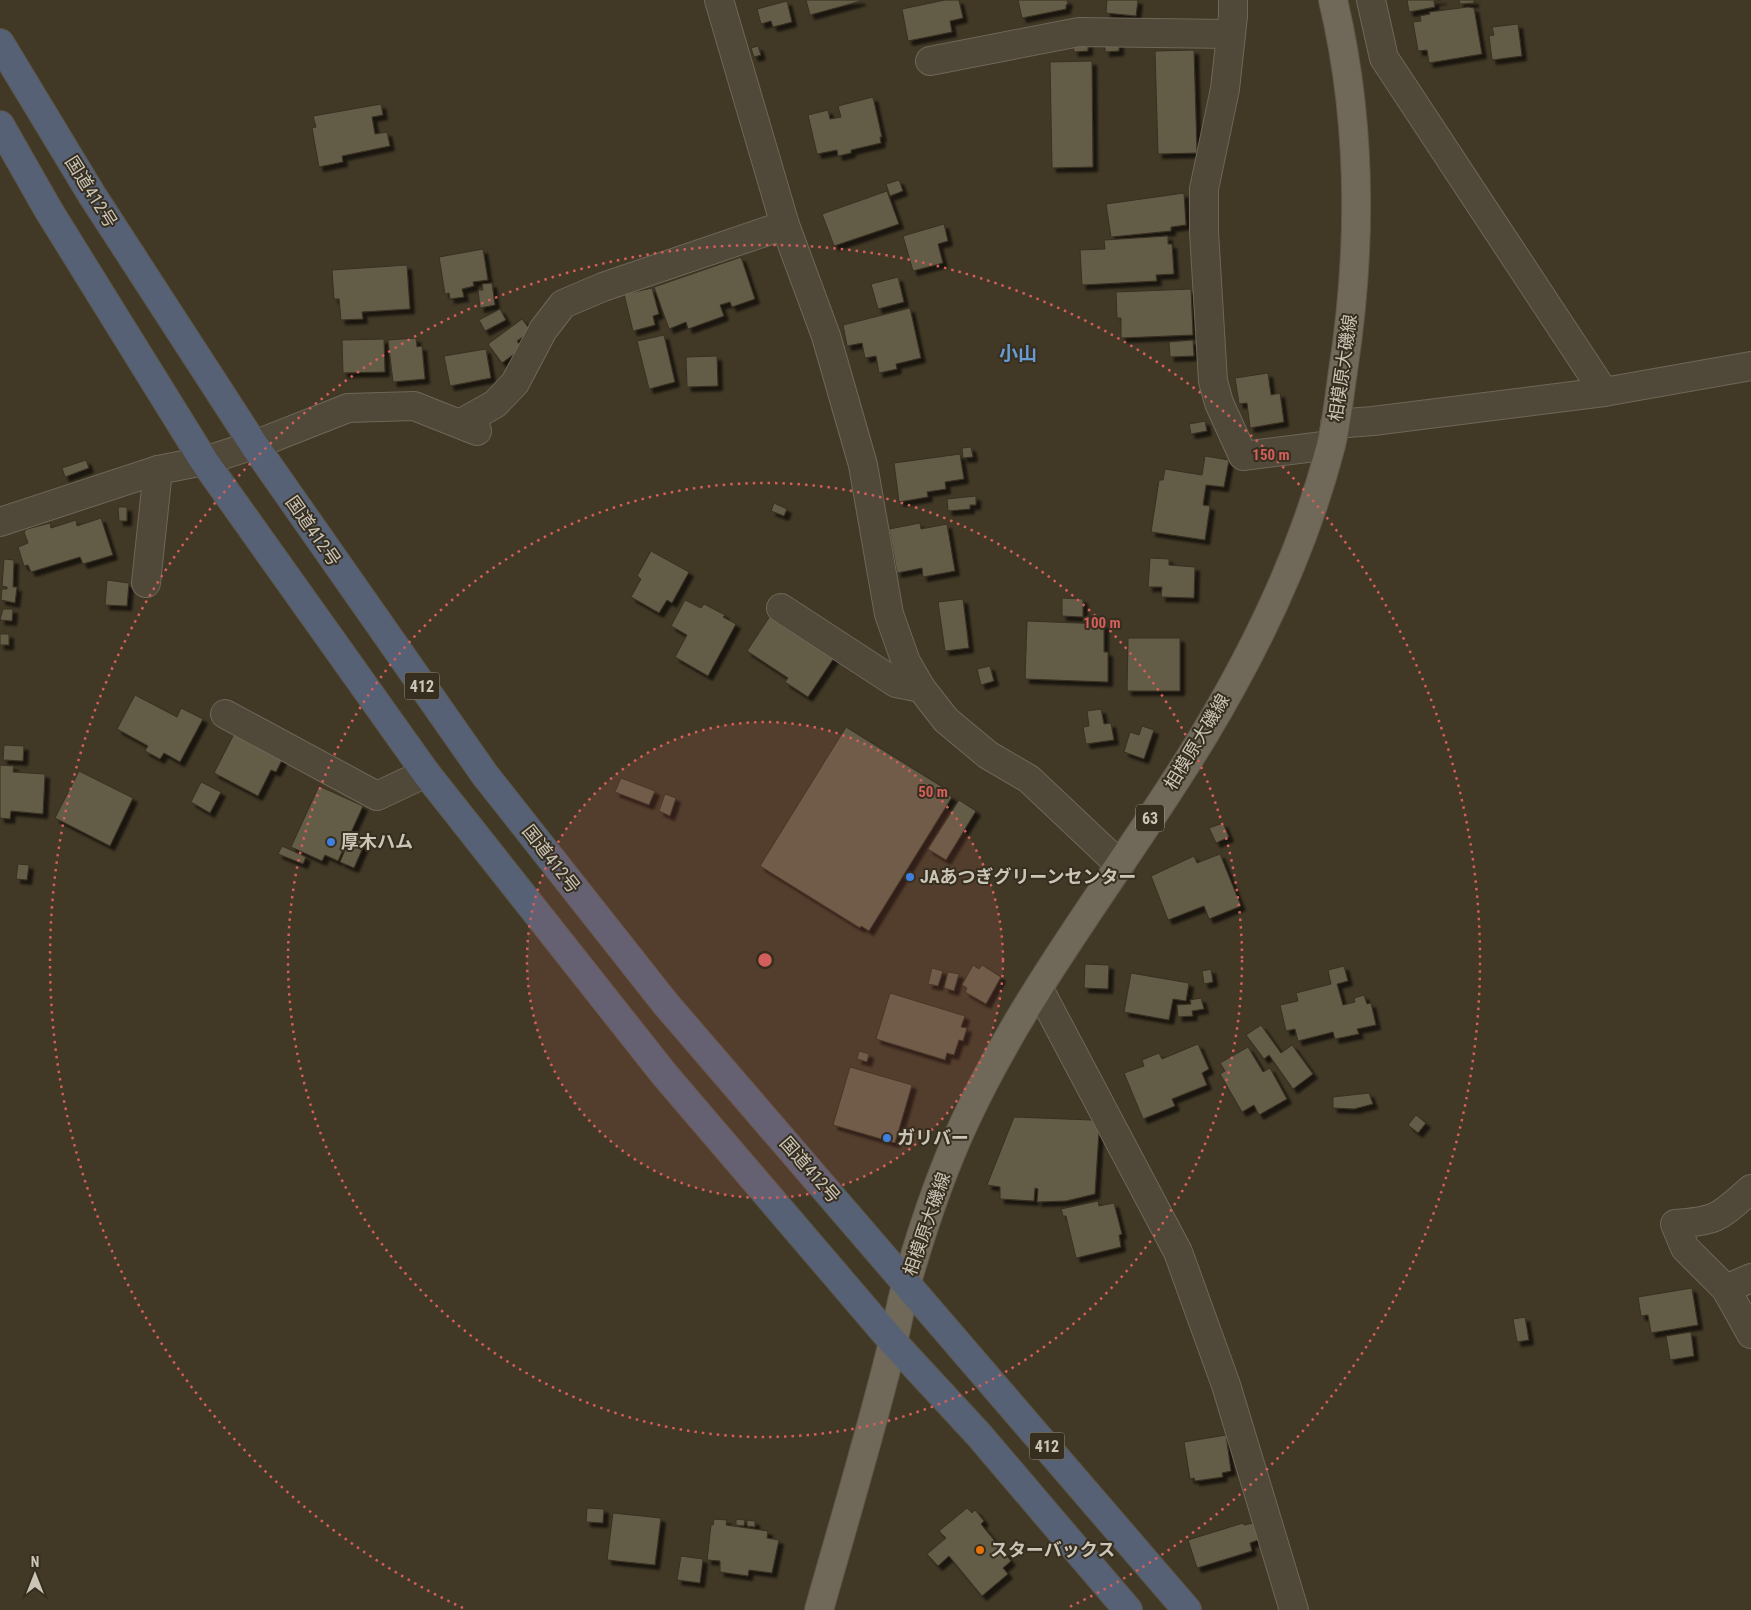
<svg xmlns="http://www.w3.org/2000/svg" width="1751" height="1610" viewBox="0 0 1751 1610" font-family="'Roboto Condensed','Noto Sans JP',sans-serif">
<defs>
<filter id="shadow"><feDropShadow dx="4.5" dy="4.5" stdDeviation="1" flood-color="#0009"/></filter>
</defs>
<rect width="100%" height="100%" fill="#413826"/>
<g fill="#645b47" stroke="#383021" filter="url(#shadow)">
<polygon points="806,0 861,0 861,1 810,15"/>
<polygon points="945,0 959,0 963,18 950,21 952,32 908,41 902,9"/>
<polygon points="1018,0 1067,0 1068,4 1066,5 1066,9 1022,18"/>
<polygon points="1107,0 1138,0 1136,16 1106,13"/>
<polygon points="1407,0 1442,0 1434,1 1435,7 1409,12"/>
<polygon points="1459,0 1474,0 1474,3 1460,4"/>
<polygon points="787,1 792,22 773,27 771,21 761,24 757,9"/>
<polygon points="1468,7 1474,8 1482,54 1429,63 1427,50 1418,51 1413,22 1421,21 1420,16 1430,14 1429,12"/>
<polygon points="1518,24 1522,56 1492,60 1489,36 1494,35 1492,27"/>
<polygon points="1088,43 1088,51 1074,52 1073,44"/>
<polygon points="1105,43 1119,43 1119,51 1105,52"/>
<polygon points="758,46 761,55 754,57 751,48"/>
<polygon points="1194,50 1197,153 1158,154 1155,51"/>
<polygon points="1092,61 1093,167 1052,168 1050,62"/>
<polygon points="873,97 882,137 880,137 881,143 851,150 851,153 838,156 837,150 817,154 808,115 828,110 830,119 841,117 838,106"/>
<polygon points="381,104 383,115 372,117 375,134 387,132 390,146 342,156 343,162 319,167 312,128 316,127 313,116"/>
<polygon points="899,180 903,191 890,196 886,184"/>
<polygon points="887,191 899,224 834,246 822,214"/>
<polygon points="1184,193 1186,225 1171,227 1171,231 1111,237 1106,204"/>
<polygon points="944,224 948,241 938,244 943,263 913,271 903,236"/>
<polygon points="1168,236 1168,244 1172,244 1174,274 1156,275 1157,281 1082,285 1080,250 1105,249 1104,240"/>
<polygon points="483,249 488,280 473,282 474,286 462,289 464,297 450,299 449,293 445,294 439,257"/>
<polygon points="741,257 755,299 732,307 730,302 720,305 724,316 688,329 686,322 669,329 654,287"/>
<polygon points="407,265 410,309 362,312 363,319 341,320 339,299 334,299 332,270"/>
<polygon points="898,277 904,302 878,309 871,284"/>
<polygon points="492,283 495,305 480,308 478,290 483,290 482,284"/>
<polygon points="652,288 659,314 653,316 655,325 633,331 624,294"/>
<polygon points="1191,289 1193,335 1121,338 1121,318 1117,318 1116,292"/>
<polygon points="910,308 921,358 896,364 897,369 879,373 876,356 865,358 862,343 847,346 843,325"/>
<polygon points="500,309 506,320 485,331 479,320"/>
<polygon points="522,319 531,331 517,341 522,348 502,363 488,344"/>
<polygon points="664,335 675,382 649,389 637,341"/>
<polygon points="416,338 417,347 422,346 425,379 393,382 388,340"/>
<polygon points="384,339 385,372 343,373 342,340"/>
<polygon points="1193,340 1194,356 1170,357 1169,342"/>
<polygon points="486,349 491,378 450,386 444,356"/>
<polygon points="717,356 718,386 687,387 686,357"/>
<polygon points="1268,373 1271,395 1280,393 1284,422 1250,428 1247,403 1239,404 1235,378"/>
<polygon points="1205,421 1207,431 1191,434 1189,424"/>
<polygon points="971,447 973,457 963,458 962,448"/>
<polygon points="960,454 964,479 945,482 946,489 927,492 928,497 899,502 894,463"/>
<polygon points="1205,456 1229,460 1224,487 1206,485 1203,505 1210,506 1205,540 1151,532 1159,480 1163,480 1165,469 1202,475"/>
<polygon points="86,460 89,468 65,477 62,468"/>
<polygon points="976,496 976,505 970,505 970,509 948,511 947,499"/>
<polygon points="774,503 787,509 784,516 771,511"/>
<polygon points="118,507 127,507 127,521 119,521"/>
<polygon points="101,518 113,555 83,564 80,557 31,572 28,565 24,566 18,547 28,543 24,532 27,529 50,523 51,528 76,520 77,526"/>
<polygon points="920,523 921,529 947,524 955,571 923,577 922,568 897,573 889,529"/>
<polygon points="651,551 689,572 672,603 667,600 659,613 631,597 641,579 637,576"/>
<polygon points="1150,558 1169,559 1169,565 1195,567 1194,598 1161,597 1162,587 1148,587"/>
<polygon points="4,559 14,560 13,587 17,587 15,603 1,600 2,589 7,589 7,587 2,586"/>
<polygon points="107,580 129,583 127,606 105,605"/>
<polygon points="1062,598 1083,599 1083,617 1062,616"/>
<polygon points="963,599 969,648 945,651 938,602"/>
<polygon points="685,600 701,608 704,604 725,615 723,617 736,624 708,676 675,657 687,635 671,626"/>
<polygon points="3,609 13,609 12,621 0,620"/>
<polygon points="770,616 834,658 808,697 785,682 788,678 747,651"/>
<polygon points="1027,621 1104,624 1104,652 1108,652 1108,682 1025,679"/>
<rect x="0" y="634" width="9" height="11"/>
<polygon points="1128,638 1180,638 1180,691 1127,691"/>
<polygon points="990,666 994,681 981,685 977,669"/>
<polygon points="135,695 177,717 181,708 203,719 180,762 164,753 160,759 145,751 148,746 117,729"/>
<polygon points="1101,709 1104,724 1111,723 1114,740 1086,744 1083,727 1089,726 1087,711"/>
<polygon points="1142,726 1154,730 1144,759 1124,752 1130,732 1139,735"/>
<polygon points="846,727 944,788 942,791 952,797 869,931 861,926 860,928 760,866"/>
<polygon points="234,734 283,758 276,772 271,770 258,796 214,773"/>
<polygon points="4,745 24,746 23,761 3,760"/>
<polygon points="0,765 14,766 13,772 45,774 43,814 11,811 10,819 0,818"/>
<polygon points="79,771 133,798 110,846 55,818"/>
<polygon points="621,778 655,791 649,805 615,792"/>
<polygon points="201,782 221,792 210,813 191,802"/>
<polygon points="319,786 363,806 338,861 325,855 322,861 291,847"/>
<polygon points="665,794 676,798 670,816 659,811"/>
<polygon points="959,800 976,811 946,860 928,849"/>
<polygon points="1223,823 1229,837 1216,843 1209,828"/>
<polygon points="351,836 365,843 354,868 340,862"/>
<polygon points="282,846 306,857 303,864 278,854"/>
<polygon points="1220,854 1241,906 1209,919 1204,906 1168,920 1151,876 1194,856 1197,863"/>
<polygon points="18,864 29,865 27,880 16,879"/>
<polygon points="1085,964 1109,965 1108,989 1084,988"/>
<polygon points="973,965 979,969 982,965 1001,977 986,1004 965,992 967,988 962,985"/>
<polygon points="1344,966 1348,981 1337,984 1343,1005 1355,1002 1354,998 1364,995 1367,1004 1371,1003 1376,1025 1357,1029 1359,1034 1335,1039 1333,1032 1298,1041 1295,1029 1286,1031 1280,1005 1298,1001 1296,993 1331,984 1328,970"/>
<polygon points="932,968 943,971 938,986 928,984"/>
<polygon points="1211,969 1213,982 1204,984 1202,971"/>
<polygon points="948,972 959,974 954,991 944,988"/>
<polygon points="1131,973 1189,983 1186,1001 1173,999 1169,1020 1124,1012"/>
<polygon points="890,993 965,1016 961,1027 967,1028 963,1041 959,1040 954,1055 947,1053 945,1060 876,1039"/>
<polygon points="1201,998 1204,1009 1192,1011 1193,1016 1178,1017 1177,1005 1191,1004 1190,1000"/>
<polygon points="1261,1025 1281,1053 1292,1045 1313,1074 1293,1089 1269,1055 1264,1059 1246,1035"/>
<polygon points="1198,1044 1209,1069 1202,1073 1207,1085 1172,1099 1175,1106 1143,1119 1124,1073 1144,1066 1142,1060 1159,1053 1162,1059"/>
<polygon points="1248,1047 1263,1072 1270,1068 1287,1099 1259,1115 1254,1105 1242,1112 1220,1074 1225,1071 1220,1063"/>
<polygon points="859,1051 869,1054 867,1062 857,1059"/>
<polygon points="850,1067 912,1085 895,1143 833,1125"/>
<polygon points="1369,1093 1373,1104 1354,1109 1333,1108 1333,1097"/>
<polygon points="1416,1115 1426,1123 1418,1133 1408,1125"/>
<polygon points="1014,1117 1092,1120 1099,1131 1095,1194 1066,1201 1037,1202 1038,1189 1035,1188 1034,1201 1000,1199 1000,1187 987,1185"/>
<polygon points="1098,1201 1099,1206 1114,1203 1122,1234 1119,1235 1121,1247 1076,1258 1066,1216 1063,1216 1061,1209"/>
<polygon points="1692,1288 1698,1325 1651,1333 1648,1315 1641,1316 1638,1297"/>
<polygon points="1525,1317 1529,1340 1517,1342 1513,1319"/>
<polygon points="1691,1332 1694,1356 1670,1360 1666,1336"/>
<polygon points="1226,1435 1231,1471 1222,1473 1223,1477 1195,1481 1194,1478 1190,1479 1184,1442"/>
<polygon points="587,1508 604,1509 603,1523 586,1522"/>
<polygon points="967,1508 972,1513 975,1510 984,1521 981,1524 1011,1561 1003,1568 1008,1574 982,1596 949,1556 938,1566 927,1554 946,1538 939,1531"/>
<polygon points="613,1513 661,1518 655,1565 607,1560"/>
<polygon points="714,1519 727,1520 726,1525 768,1531 767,1538 779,1540 772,1573 749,1570 748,1576 720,1572 720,1561 707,1560 711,1525 713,1525"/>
<polygon points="736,1519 745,1520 744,1526 736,1525"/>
<polygon points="747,1520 755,1521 755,1527 747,1526"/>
<polygon points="1243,1523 1244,1525 1253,1523 1258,1540 1250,1543 1252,1551 1197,1568 1188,1540"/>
<polygon points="681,1556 703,1559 700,1583 677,1580"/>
</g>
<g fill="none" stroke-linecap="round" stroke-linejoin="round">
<g stroke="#6e6758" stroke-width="30">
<g id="street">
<polyline points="719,0 785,225 826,336 863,465 889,614 906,662 921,688"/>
<polyline points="1233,0 1233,16 1225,89 1204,189 1204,232 1213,381 1219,403 1243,456 1331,445"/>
<polyline points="1371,0 1384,58 1604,392"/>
<polyline points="930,61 1079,32 1230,34"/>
<polyline points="461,423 495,404 515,383 543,330 563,304 603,287 785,225"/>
<polyline points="1335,424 1373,421 1604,392 1751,366"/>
<polyline points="0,522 158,470 204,461 254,445 348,408 414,406 477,431"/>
<polyline points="146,583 158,470"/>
<polyline points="781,608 896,683 921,688 946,720 988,755 1029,779 1120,865"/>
<polyline points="225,714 377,796 426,773"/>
<polyline points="1039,989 1178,1252 1226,1385 1294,1610"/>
<path d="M 1751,1189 C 1719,1217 1718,1221 1675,1224 L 1685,1248 L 1726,1289 L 1751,1334"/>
<polyline points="1726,1289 1751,1278"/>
</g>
</g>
<g stroke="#5d5547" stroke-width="30">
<path id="primary" d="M 819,1610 C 844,1521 871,1432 893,1342 C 898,1322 901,1302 907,1282 C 922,1230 943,1168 966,1119 C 1030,982 1127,863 1204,735 C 1257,647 1304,548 1330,449 C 1337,424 1339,397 1343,371 C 1362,247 1362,122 1333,0"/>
</g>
<g stroke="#5b5445" stroke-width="30">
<g id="highway">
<polyline points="0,43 92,195 254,445 485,775 665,1003 1187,1610"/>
<polyline points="0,125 49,211 204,461 426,773 664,1074 893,1342 979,1435 1128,1610"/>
</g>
</g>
<use href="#street" stroke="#50493a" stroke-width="28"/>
<use href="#primary" stroke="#706858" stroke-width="28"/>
<use href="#highway" stroke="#576176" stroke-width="28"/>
</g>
<circle cx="765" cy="960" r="238" fill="#d25f5a" fill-opacity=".12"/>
<g fill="none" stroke="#d25f5a" stroke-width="2.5" stroke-dasharray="2.5 5">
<circle cx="765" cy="960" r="238"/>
<circle cx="765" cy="960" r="477"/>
<path d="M463 1608A715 715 0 1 1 1067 1608"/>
</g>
<g fill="#3f7fe0" stroke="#362e1f" stroke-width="2">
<circle cx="331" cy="842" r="5"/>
<circle cx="910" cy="877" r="5"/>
<circle cx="887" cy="1138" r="5"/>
</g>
<circle fill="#e8710a" stroke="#362e1f" stroke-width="2" cx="980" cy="1550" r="5"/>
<g text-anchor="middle" stroke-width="4" stroke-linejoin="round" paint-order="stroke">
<g fill="#362e1f" stroke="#9e9889" stroke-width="1">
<rect x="404.5" y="672.5" width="35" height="27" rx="4"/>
<rect x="1136" y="804.5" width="28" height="27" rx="4"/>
<rect x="1029.5" y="1432.5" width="35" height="27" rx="4"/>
</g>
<g font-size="16" font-weight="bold" fill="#cbc5b7">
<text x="422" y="692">412</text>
<text x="1150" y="824">63</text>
<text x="1047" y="1452">412</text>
</g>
<g font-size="18" fill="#cbc5b7" stroke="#362e1f">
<text transform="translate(91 192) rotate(58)" y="6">国道412号</text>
<text transform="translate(1343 368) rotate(-82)" y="6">相模原大磯線</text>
<text transform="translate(313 531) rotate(55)" y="6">国道412号</text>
<text transform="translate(1197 742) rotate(-59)" y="6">相模原大磯線</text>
<text transform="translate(551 859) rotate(52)" y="6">国道412号</text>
<text transform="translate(810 1170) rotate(49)" y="6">国道412号</text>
<text transform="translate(927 1224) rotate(-71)" y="6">相模原大磯線</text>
</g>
<g font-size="18" font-weight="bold" fill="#cbc5b7" stroke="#362e1f" text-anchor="start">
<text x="341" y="848">厚木ハム</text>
<text x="920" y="883">JAあつぎグリーンセンター</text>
<text x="897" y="1144">ガリバー</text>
<text x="990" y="1556">スターバックス</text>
</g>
<g font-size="19" font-weight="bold" fill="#689bd4" stroke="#362e1f">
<text x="1018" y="360">小山</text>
</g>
</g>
<circle cx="765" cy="960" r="8" fill="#d25f5a" stroke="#362e1f" stroke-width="2.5"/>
<g font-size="15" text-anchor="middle" font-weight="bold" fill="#d25f5a" stroke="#362e1f" stroke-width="4" stroke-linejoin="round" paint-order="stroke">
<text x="1271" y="460">150 m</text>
<text x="1102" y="628">100 m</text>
<text x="933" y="797">50 m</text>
</g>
<g transform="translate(35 1575)" stroke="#362e1f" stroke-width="4" paint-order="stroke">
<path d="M0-4L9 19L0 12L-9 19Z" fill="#cbc5b7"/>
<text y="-8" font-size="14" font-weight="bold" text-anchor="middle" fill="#cbc5b7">N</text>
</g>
</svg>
